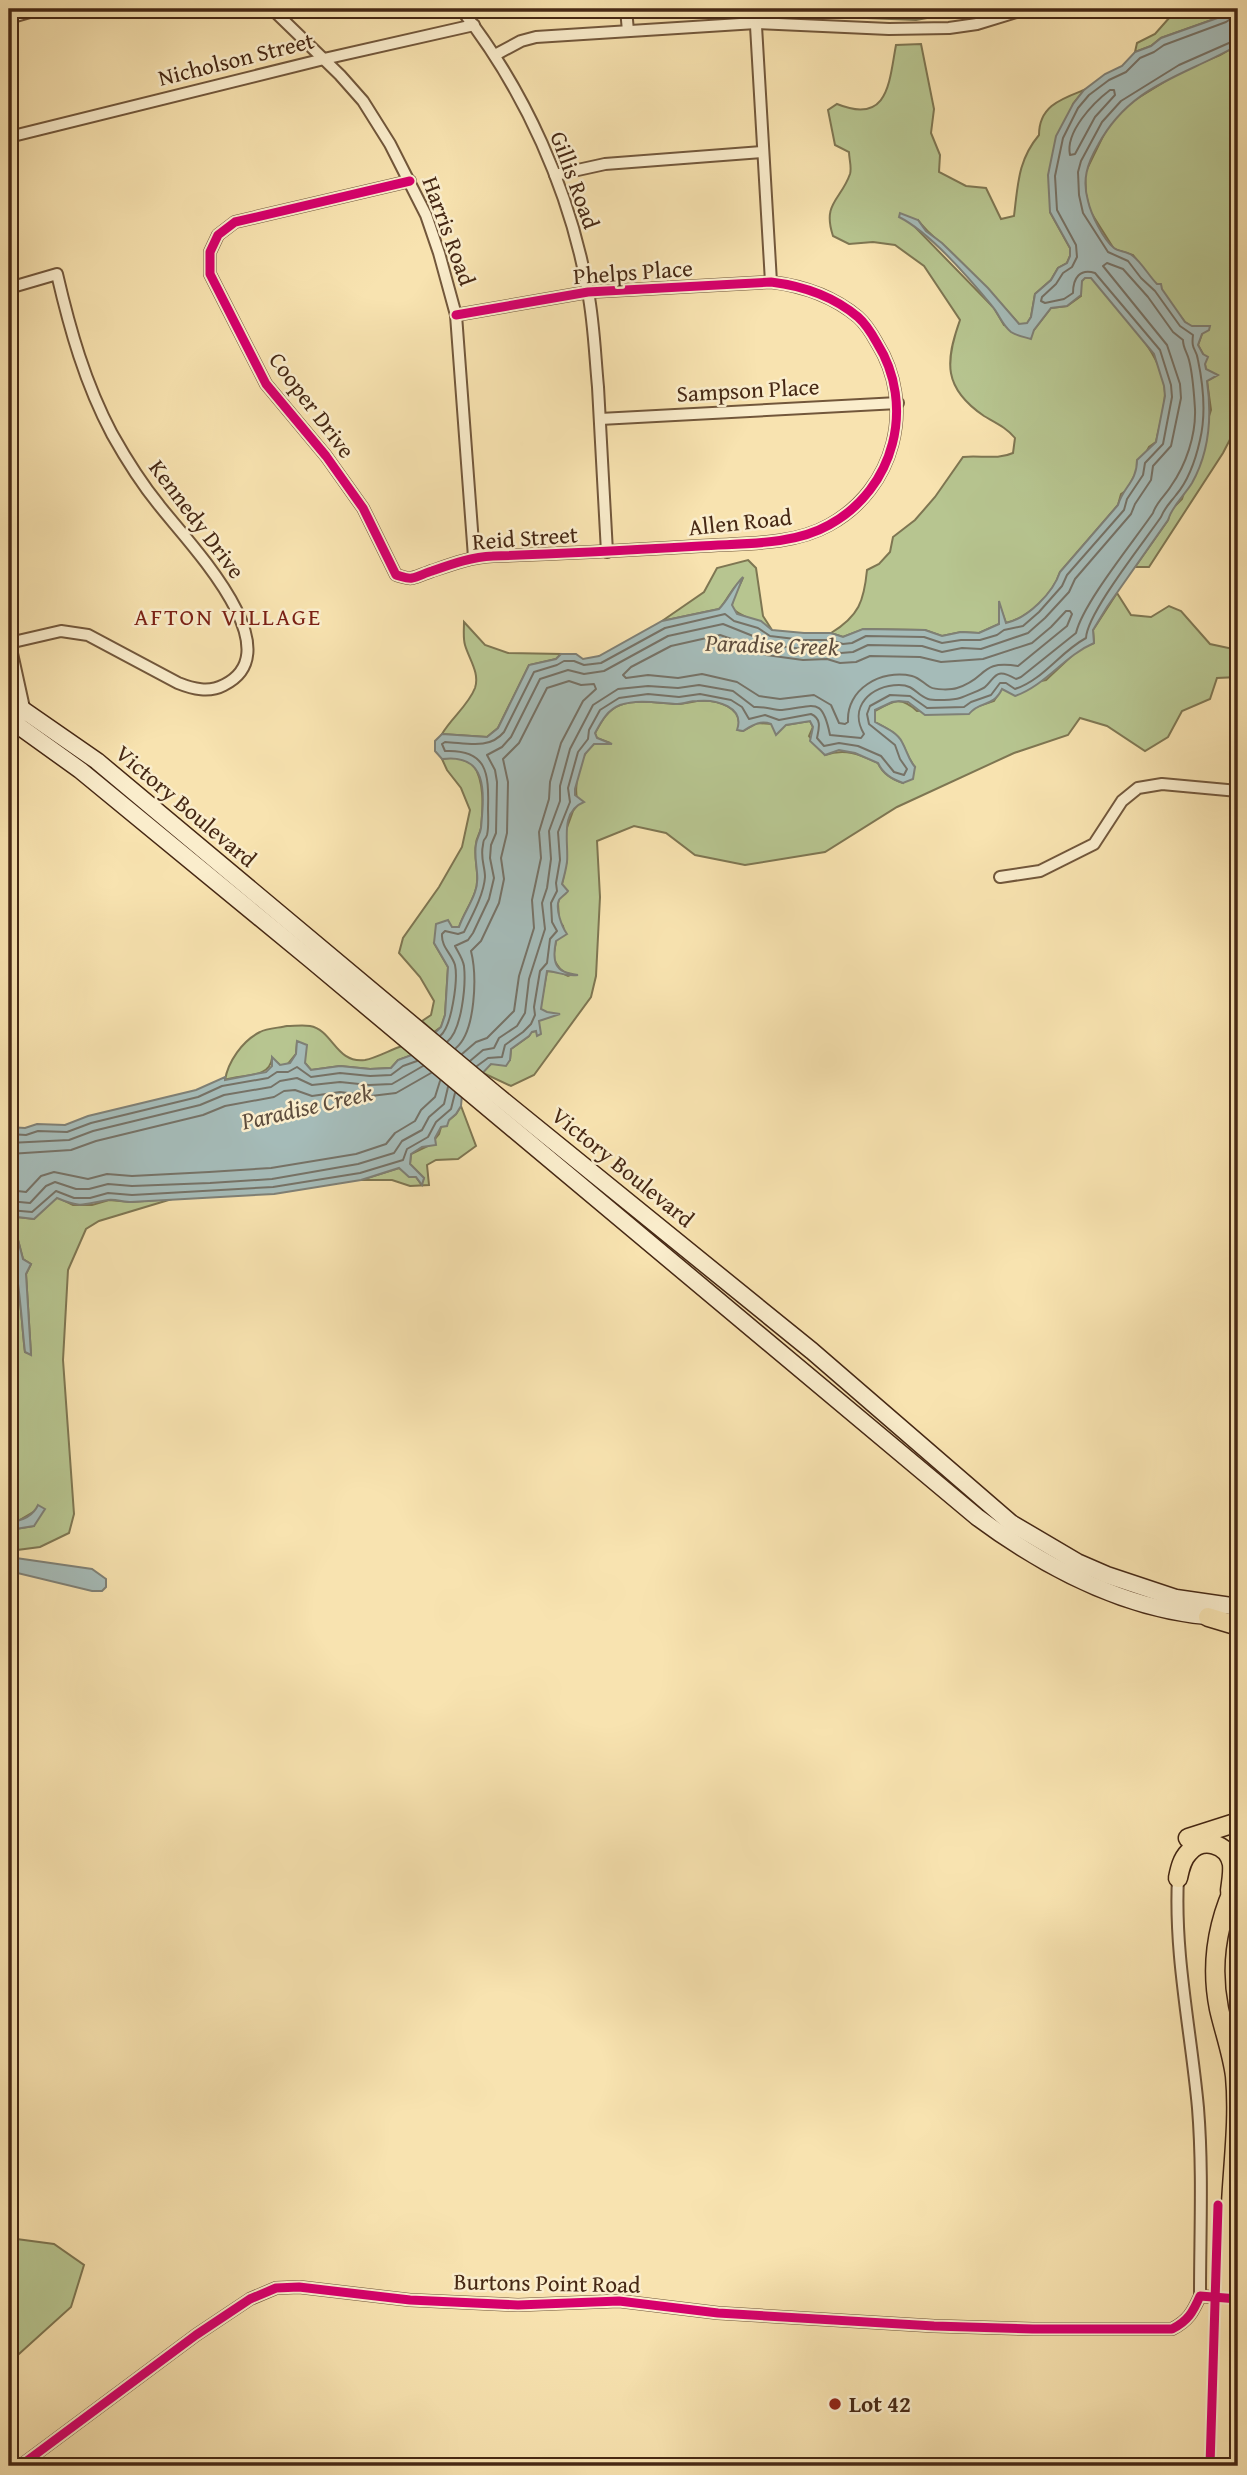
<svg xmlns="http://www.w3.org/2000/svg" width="1247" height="2475" viewBox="0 0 1247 2475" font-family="'Gentium Book Plus',serif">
<rect width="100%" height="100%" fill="#f8e3b0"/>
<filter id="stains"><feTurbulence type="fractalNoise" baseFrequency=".00286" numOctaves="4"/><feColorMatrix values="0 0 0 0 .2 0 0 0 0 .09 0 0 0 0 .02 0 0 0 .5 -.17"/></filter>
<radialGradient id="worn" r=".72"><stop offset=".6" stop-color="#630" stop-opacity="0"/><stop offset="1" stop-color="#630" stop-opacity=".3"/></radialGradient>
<g fill="#b7c590" stroke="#7e7652" stroke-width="2">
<polygon points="769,9 977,9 916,20 769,14"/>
<polygon points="1203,9 1233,9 1223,16 1161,38 1151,46 1135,52 1137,43 1155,34 1170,17"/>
<path d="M 921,44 L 934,109 L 931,133 L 940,155 L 939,172 L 966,186 L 986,188 L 1001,219 L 1014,216 C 1018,184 1018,160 1039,135 C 1039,106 1061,99 1084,90 L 1073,104 L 1050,212 L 1070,248 L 1070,256 L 1067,263 L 1058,268 L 1051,280 L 1035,294 L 1031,317 L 1027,324 L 1019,324 C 998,300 977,277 954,255 C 942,243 928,234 918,220 L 912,224 L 994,308 L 1004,325 L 1034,330 L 1051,308 L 1067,306 L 1081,296 L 1081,282 L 1085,277 L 1092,278 C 1116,311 1164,350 1165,393 C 1165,409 1159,426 1156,442 L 1149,447 L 1127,490 L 1121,494 L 1118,505 L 1060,572 C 1053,594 1028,618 1006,623 L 999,604 L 999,624 L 979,633 L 961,632 L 942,636 L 925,630 L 864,629 L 843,637 L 831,633 C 859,616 864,601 867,570 L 879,564 L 890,552 L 893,537 L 915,520 L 935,497 L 963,457 C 979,455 998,460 1013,453 L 1015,438 C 1007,428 996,423 984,416 C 943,388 945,362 960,320 L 924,266 L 895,245 L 873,242 L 849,244 L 833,236 C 822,203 841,200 850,174 C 852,167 849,159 849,152 L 835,145 L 828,110 L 837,104 C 889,125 889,82 896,45 Z"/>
<polygon points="1238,45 1238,424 1223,453 1149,567 1135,567 1168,520 1171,510 1182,499 1211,410 1207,381 1217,375 1206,370 1203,354 1198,345 1202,334 1185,322 1133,255 1114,249 1090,211 1086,194 1085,173 1108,126 1125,106 1182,71 1220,55"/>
<path d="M 748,560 L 756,568 L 763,616 L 772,630 C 764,624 733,614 732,607 C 731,600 739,587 742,580 C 731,588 728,600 719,609 L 662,621 L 704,592 L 717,568 Z"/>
<path d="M 1117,593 L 1131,615 L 1151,617 L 1169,606 L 1181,611 L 1210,644 L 1238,650 L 1238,677 L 1217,678 L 1210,699 L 1182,711 L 1168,737 L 1145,751 L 1107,726 L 1080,718 L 1068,735 L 1014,753 L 897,807 L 825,852 L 745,865 L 695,855 L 666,833 L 634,826 L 597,841 L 600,897 L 596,976 L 591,997 L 534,1075 L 511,1086 L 481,1072 L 491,1064 L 510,1060 L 511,1049 L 529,1036 L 531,1032 L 536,1031 L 538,1021 L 547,1013 L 540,1009 L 547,971 L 560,972 L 568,976 L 573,974 C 562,974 558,967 553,958 L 556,941 L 564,932 L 563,926 L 559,921 L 558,903 L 567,860 L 565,833 L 573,811 L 578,804 C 573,787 579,754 594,744 L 610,743 L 597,738 L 595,733 C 601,722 607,710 620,705 C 637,699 658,703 675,704 C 683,704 690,702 697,701 C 716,699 745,707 738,730 L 743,731 L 757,723 L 786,725 L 810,721 L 813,727 L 809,736 L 825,755 C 845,748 859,754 878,763 C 883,774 892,779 903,783 L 915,767 C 907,758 906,748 900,740 C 894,731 884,727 875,722 L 875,711 C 893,701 900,695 917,711 L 973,708 L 994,701 L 1002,688 L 1046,680 L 1079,649 L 1094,643 L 1093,630 Z"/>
<path d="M 464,622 L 485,645 L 508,653 L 561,654 L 556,659 L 529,665 L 498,728 L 487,737 L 442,734 C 451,718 468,706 475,688 C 480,673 469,659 465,645 C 463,638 464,630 464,622 Z"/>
<path d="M 456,757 L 473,764 C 485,782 483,807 481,828 C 480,834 476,838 476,844 C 473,861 481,876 475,892 C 471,904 463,915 459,927 L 453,927 L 434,943 L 448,967 L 445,1015 L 441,1027 L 434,1032 L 422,1021 L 431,1015 L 434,1001 L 420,977 L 399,953 L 403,938 L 439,887 L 462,847 L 470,810 L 461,788 L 447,770 L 442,759 Z"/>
<path d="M 287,1026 C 294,1026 303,1025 310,1026 C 333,1030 336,1064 365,1060 C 376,1058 390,1050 402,1046 L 412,1055 L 398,1060 L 391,1068 L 370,1069 L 340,1066 L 311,1070 L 305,1063 L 297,1042 L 296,1054 L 287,1065 L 280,1065 L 272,1058 C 270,1079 242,1074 225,1080 C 228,1062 242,1041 260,1032 C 267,1028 279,1028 287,1026 Z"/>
<polygon points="461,1106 476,1146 458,1159 436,1160 427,1165 429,1185 410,1186 392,1180 361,1180 399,1168 416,1177 421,1184 424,1178 410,1164 411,1154 430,1145 439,1134 441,1127 456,1114"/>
<path d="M 57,1197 L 73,1205 L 92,1205 L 109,1200 L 131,1202 L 172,1199 L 99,1221 L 86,1229 L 68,1270 L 63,1360 L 74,1514 L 69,1533 L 40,1547 L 9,1551 L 9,1530 L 34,1526 L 35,1511 L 18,1521 L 9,1522 L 9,1247 C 19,1263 22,1330 25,1352 L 31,1354 L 26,1274 L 31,1264 L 23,1259 L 17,1236 L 9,1230 L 9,1216 L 34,1219 Z"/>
<polygon points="9,2238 54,2244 84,2265 71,2307 9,2363"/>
</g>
<g fill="#a5bbb8" stroke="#7f8076" stroke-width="2">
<path d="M 1233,9 L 1238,9 L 1238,45 C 1183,77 1131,84 1098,145 C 1087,164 1082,180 1088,201 C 1091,214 1103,239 1114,248 C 1119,252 1128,251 1133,256 C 1142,263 1149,276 1157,284 L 1161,284 L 1162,289 L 1185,322 L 1192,326 L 1210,326 L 1209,330 L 1202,334 L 1198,345 L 1203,354 L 1208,357 L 1205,364 L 1206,369 L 1218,375 L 1207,381 C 1212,416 1210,451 1192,483 C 1184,496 1172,506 1168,520 L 1107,607 L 1093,630 L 1094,643 C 1064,656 1046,685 1015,696 L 1002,689 C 993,708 980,700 969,714 L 925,715 L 908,702 L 899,701 L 892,702 L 875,710 L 875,722 C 884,727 897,732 902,742 C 907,751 908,759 915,767 L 913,779 L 903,783 C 892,779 883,774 878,763 L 855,753 L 839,750 L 825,755 L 810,741 L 813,727 L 810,721 L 786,725 L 776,735 L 771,724 C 760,720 753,725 743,731 L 737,730 C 745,707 717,699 697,701 C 690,701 683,704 675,704 C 658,703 638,699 620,705 C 607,710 601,722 595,733 L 597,738 L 612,744 L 594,744 L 585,754 L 575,789 L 575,795 L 584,802 C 559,812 569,843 567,862 C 566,869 564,877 562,884 L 568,891 C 567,893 560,898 559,900 C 555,909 562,927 567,934 L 556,941 C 552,961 554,973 578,975 C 567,977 559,972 547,971 L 541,1009 L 547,1012 L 560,1014 L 539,1021 L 541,1034 L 537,1036 L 536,1031 L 532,1032 L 529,1036 L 511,1049 L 510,1060 L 506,1066 L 491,1064 L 462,1095 L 461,1106 L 456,1114 L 449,1120 L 447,1126 L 441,1127 L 435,1138 L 436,1145 L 422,1147 L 411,1154 L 410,1164 L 424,1178 L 422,1185 L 416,1177 L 409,1177 L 399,1168 L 361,1180 L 274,1194 L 131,1202 C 124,1202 115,1199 108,1200 C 82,1204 83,1209 57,1198 L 34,1219 L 9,1216 L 9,1127 L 25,1128 L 37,1124 L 65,1125 L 88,1116 L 196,1090 L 225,1077 L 225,1080 L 266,1072 L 272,1066 L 272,1057 L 280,1065 L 290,1063 L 296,1054 L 297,1041 L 307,1045 L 305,1063 L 311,1070 L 340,1066 L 370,1069 L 391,1068 L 398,1060 L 412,1055 L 441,1027 L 445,1015 L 448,967 L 434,943 L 436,924 L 448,920 L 452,927 L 459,927 C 463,915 471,904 475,892 C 481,876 473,861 476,844 C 477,838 480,834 481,828 C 484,794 489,753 442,759 L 435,751 L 435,741 L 442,734 L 487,737 L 498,728 L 529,665 L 556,659 L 561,654 L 576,654 L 583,659 L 599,656 L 662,621 L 719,609 C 729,599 732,588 743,577 L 732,605 L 737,614 L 761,621 L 772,630 L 804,633 L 831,633 L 843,637 L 863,629 L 925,630 L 942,636 L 961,632 L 979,633 L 999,624 L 999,601 L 1006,623 C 1028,618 1053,593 1060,572 L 1118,505 C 1123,487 1137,482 1137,460 L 1156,442 L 1165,396 L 1164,386 L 1154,354 L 1091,278 L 1085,278 L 1082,281 L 1081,295 L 1067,306 L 1051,308 L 1034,330 L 1031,339 C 1025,337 1017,336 1011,332 C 1002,325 999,314 992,306 C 970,279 929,232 899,217 L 900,213 L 918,220 L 926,231 L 942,243 L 988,288 L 1019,324 L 1027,323 L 1031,317 L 1035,294 L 1051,280 L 1058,268 L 1067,263 L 1070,256 L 1070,248 L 1050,212 L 1048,175 L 1056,136 L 1073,104 L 1084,90 L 1105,74 L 1122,66 L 1135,52 L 1151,46 L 1161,38 L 1223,16 Z"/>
<path d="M 9,1230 L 17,1236 L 23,1259 L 31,1264 L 26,1274 L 31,1355 L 25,1352 C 22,1330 19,1263 9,1247 Z"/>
<path d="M 38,1505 L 45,1509 L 34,1526 L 9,1530 L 9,1522 C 21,1521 33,1516 38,1505 Z"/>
<polygon points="9,1557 92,1569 106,1579 106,1587 102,1591 92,1591 9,1571"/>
</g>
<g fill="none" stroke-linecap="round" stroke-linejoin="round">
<g stroke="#767266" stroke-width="2">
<path d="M 1110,90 L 1114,90 L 1115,95 L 1095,117 L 1075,154 L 1070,155 C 1065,132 1093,103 1110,90 Z"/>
<path d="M 1066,611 L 1070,611 L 1072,614 L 1067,626 L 1018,666 C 978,660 989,678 957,688 C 951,690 935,690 930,687 C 923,683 920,678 912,676 C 881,669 846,689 848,722 L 845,724 L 839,723 L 831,705 L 814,695 L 780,699 L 759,696 L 737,682 L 702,674 L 678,678 L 648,675 L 626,678 L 623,675 L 631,667 L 671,646 L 720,635 L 749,645 L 766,655 L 803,660 L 827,659 L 840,663 L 856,662 L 870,656 L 920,657 L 941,662 L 983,659 L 1032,643 L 1051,627 Z"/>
<path d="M 440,1036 C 452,1027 458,979 455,965 C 452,954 441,947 442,934 L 445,931 L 458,934 L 464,932 C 472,916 484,894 485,877 C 485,866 480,858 483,845 C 484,836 484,843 487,835 C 489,827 488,816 488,808 C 489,773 487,749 445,751 L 442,744 L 445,742 C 467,743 489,750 504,732 L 534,672 L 557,665 L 564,661 L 574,661 L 584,665 L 601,663 L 665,628 L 725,614 L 734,621 L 758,628 L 770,636 L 803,640 L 830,640 L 843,644 L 852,643 L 866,636 L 924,637 L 942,643 L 961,640 L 980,640 L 997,635 L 1004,630 L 1023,626 L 1039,612 L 1062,586 L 1067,575 L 1124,510 L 1127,499 L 1143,475 L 1145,463 L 1163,444 L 1172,397 L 1171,385 L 1160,350 L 1095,273 C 1080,268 1073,278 1073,293 L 1064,299 L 1045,303 L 1041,301 L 1042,297 L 1056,284 L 1063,273 L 1072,267 L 1077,257 L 1076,245 L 1057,210 L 1055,176 L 1063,138 L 1078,108 L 1089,95 L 1109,80 L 1126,72 L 1140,58 L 1154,52 L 1164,45 L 1226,22 L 1235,16 L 1236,9"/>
<path d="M 447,1042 C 462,1030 466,985 464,966 C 463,959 458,952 455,946 L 468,940 L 473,933 L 489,899 L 494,878 L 490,858 L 491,845 L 496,833 L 497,782 L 495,770 L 487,755 L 502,747 L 511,737 L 540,679 L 568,670 L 584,674 L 604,671 L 668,636 L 723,624 L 753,636 L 768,645 L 804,649 L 828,649 L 841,653 L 853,652 L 868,645 L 922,646 L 942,652 L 962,648 L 981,649 L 1028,633 L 1045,618 L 1069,592 L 1075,579 L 1131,514 L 1135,504 L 1151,480 L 1153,466 L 1171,446 L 1181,398 L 1180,384 L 1167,345 L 1103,266 L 1107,263 L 1123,269 L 1148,297 L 1173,332 L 1183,340 C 1183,348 1187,352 1189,360 C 1193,375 1194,394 1195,409 C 1196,435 1186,465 1171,486 C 1165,496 1157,501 1153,513 C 1134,541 1083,603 1076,633 L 1021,677 L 1016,679 C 995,667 996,677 985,687 C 983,689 963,697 960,698 C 954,700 934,701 928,699 C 916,695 915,685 899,685 C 871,685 848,707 864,734 L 861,738 L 830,735 C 822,695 814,707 782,710 C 773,710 764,706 754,707 L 733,691 L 699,685 L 678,688 L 648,686 L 618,689 L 593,705 L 570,749 L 560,786 L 560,801 L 549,831 L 551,859 L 547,888 L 542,903 L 545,929 L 529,979 L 525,1013 L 517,1026 L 499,1038 L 494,1048 L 483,1050 L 470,1061"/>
<path d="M 456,1048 C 476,1031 477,975 471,951 L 481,941 L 499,903 L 504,879 L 501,858 L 507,833 L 508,782 L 503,759 L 519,743 L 547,688 L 569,681 L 581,685 L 594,684 L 596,689 L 583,701 L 561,743 L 550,782 L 549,799 L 539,832 L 541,858 L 532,900 L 534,928 L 519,976 L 514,1011 L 487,1038 L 476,1042 L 462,1054"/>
<path d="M 477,1066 L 488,1058 L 502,1057 L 505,1045 L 523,1032 L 531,1024 L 535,1015 L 534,1007 L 540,971 L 547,963 L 550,939 L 557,931 L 552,922 L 551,903 L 557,891 L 556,883 L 560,860 L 558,832 L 570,802 L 568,788 L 578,752 L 588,739 L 589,730 L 600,710 L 619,698 L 648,694 L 679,697 L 700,694 L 731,700 L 742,707 L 749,719 L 765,715 L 779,720 L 811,714 C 822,719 819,728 817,738 L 824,746 L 839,743 L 858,746 L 881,756 L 894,772 L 904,775 L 907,769 L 900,759 L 895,745 L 869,724 L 867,714 L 870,706 L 890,695 L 910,696 L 927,708 L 964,707 L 971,702 L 991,695 L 1000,683 L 1006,683 L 1015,689 C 1043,680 1060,652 1086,638 C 1087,613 1144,542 1161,517 C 1165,507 1170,503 1176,495 C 1188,481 1196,458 1200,440 C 1206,415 1203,384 1198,360 C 1196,347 1191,351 1193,335 L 1180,326 L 1155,291 L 1141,278 L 1128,261 L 1108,252 L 1083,213 L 1079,195 L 1078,172 L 1081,161 L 1102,122 L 1121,101 L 1179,65 L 1238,39"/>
<polyline points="9,1134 26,1135 38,1131 67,1132 91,1123 198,1097 222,1086 268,1078 277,1072 288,1072 297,1067 311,1077 340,1073 370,1076 391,1075 403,1066 417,1061"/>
<polyline points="9,1143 69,1140 93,1131 200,1105 224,1095 271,1087 280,1081 297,1078 312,1085 340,1082 369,1085 392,1084 423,1066"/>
<polyline points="9,1154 71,1150 96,1141 203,1115 225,1106 274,1097 284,1091 295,1090 312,1096 340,1092 371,1096 396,1093 431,1073"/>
<polyline points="9,1190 26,1192 41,1176 54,1172 88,1179 107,1174 132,1176 209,1172 271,1168 356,1154 386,1144 395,1133 415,1121 421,1110 435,1097 440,1081"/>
<polyline points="9,1201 30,1203 46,1186 55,1182 76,1189 89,1189 108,1184 132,1186 210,1183 272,1179 358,1164 394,1153 402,1141 422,1130 429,1117 444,1104 448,1087"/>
<polyline points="9,1210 32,1212 56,1191 74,1198 90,1198 108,1193 132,1195 273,1187 360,1173 403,1160 407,1149 428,1137 436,1122 451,1109 455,1093"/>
</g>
<g stroke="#72573b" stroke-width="14">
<g id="minor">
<polyline points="272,9 340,75 363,101 390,144 426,215 439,253 456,315 474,557"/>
<path d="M 461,9 C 525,90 570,191 588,292 C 594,323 595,356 598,387 C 601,442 604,497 607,552"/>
<polyline points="626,9 628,31"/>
<polyline points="755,9 771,282"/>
<polyline points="9,18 40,9"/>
<polyline points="495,55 521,41 536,37 756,23 889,29 949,28 977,24 1026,9"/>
<polyline points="9,137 324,59 474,25"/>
<polyline points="555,175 605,164 762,152"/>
<path d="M 410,181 L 235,222 L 218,235 L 210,252 L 210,274 L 266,384 L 326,456 L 363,508 L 396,575 C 401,576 407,579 412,578 C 418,577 425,573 432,571 C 452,564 471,557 493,556 C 562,554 631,550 700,546 C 741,543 792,546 829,525 C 895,489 916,405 877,343 C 872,334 866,324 858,317 C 833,296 804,286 771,282 L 588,292 L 456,315"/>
<path d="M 9,288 L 57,274 C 70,330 85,383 112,434 C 126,459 141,483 159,505 C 185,539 295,650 224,685 C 209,693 193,689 178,683 L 88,635 L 61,631 L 9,643"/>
<polyline points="600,419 898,403"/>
<polyline points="1000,877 1040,871 1094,844 1122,801 1138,788 1162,784 1238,791"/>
<path d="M 1178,1878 C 1174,1955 1191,2031 1198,2108 C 1203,2170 1200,2233 1200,2296"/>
<path d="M 20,2466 L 196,2335 L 250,2299 L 276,2288 L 299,2287 L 410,2300 L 518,2305 L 619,2301 L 718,2313 L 934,2326 L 1033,2329 L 1172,2329 C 1188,2321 1193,2312 1200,2296 L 1238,2299"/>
</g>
</g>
<g stroke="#72573b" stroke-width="18">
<polyline id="tertiary" points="9,649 22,708 21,715"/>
</g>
<g stroke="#462814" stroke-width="19">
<g id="secondary">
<polyline points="9,700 97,761 494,1093 812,1351 1011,1523 1077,1562 1107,1575 1176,1598 1238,1607"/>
<path d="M 9,719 L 80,770 L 310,959 L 977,1517 C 1047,1569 1129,1612 1218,1617"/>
</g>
</g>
<g stroke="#462814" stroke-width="21">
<g id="primary">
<polyline points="1208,1617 1238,1626"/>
<polyline points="1188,1838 1238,1822"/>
<path d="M 1178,1878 C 1180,1868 1182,1859 1189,1852 C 1202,1837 1228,1843 1232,1864 C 1233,1873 1231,1882 1230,1891"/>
<path d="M 1231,2204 C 1233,2163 1239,2118 1235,2076 C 1232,2053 1224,2031 1219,2009 C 1210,1964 1218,1919 1238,1879"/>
</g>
</g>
<use href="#minor" stroke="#faedcc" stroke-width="10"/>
<use href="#tertiary" stroke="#faedcc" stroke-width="14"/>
<use href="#secondary" stroke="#faedcc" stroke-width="16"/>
<use href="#primary" stroke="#f8e3b0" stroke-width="18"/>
<g stroke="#462814" stroke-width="21" stroke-linecap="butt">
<polyline id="primary-bridge" points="1222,2466 1231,2204"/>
</g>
<use href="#primary-bridge" stroke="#f8e3b0" stroke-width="18"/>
<g stroke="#faedcc" stroke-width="13">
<g id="cycleway">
<path d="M 410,181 L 235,222 L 218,235 L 210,252 L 210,274 L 266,384 L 326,456 L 363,508 L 396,575 C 401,576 407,579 412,578 C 418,577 425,573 432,571 C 452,564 471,557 493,556 C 562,554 631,550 700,546 C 741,543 792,546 829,525 C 895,489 916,405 877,343 C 872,334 866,324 858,317 C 833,296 804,286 771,282 L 588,292 L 456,315"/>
<path d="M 20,2466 L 196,2335 L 250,2299 L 276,2288 L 299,2287 L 410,2300 L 518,2305 L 619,2301 L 718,2313 L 934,2326 L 1033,2329 L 1172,2329 C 1188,2321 1193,2312 1200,2296 L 1238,2299"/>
<polyline points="1210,2466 1218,2205"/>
</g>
</g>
<use href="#cycleway" stroke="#d6006c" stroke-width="9"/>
</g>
<circle fill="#8f2418" stroke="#faedcc" stroke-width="2.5" cx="835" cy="2404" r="7"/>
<g text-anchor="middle" stroke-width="5" stroke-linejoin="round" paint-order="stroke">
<g font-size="23" fill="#462814" stroke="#faedcc">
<text transform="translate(236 59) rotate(-14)" y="8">Nicholson Street</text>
<text transform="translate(575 180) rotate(70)" y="8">Gillis Road</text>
<text transform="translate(449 231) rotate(70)" y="8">Harris Road</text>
<text transform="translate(633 272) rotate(-4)" y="8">Phelps Place</text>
<text transform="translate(748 390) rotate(-3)" y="8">Sampson Place</text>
<text transform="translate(312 405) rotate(53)" y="8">Cooper Drive</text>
<text transform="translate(197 519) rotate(53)" y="8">Kennedy Drive</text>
<text transform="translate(740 522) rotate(-6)" y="8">Allen Road</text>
<text transform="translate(525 538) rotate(-4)" y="8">Reid Street</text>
<text transform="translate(186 806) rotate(40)" y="8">Victory Boulevard</text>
<text transform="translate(623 1167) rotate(39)" y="8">Victory Boulevard</text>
<text transform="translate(547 2283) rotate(1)" y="8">Burtons Point Road</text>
</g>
<g font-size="23" font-weight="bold" fill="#462814" stroke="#faedcc" text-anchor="start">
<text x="849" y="2412">Lot 42</text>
</g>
<g font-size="24" letter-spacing="2" fill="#7a1f14" stroke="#faedcc">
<text x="228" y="625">AFTON VILLAGE</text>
</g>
<g font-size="24" font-style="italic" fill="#5e4d3d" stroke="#faedcc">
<text transform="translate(772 645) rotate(2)" y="8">Paradise Creek</text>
<text transform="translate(307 1107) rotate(-13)" y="8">Paradise Creek</text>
</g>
</g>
<rect width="1247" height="2475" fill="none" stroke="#f8e3b0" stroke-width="35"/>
<rect x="10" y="10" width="1226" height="2454" fill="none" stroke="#462814" stroke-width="3.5"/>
<rect x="18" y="18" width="1212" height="2440" fill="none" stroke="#462814" stroke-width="2"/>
<rect width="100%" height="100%" filter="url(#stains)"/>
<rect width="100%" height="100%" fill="url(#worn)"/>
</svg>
